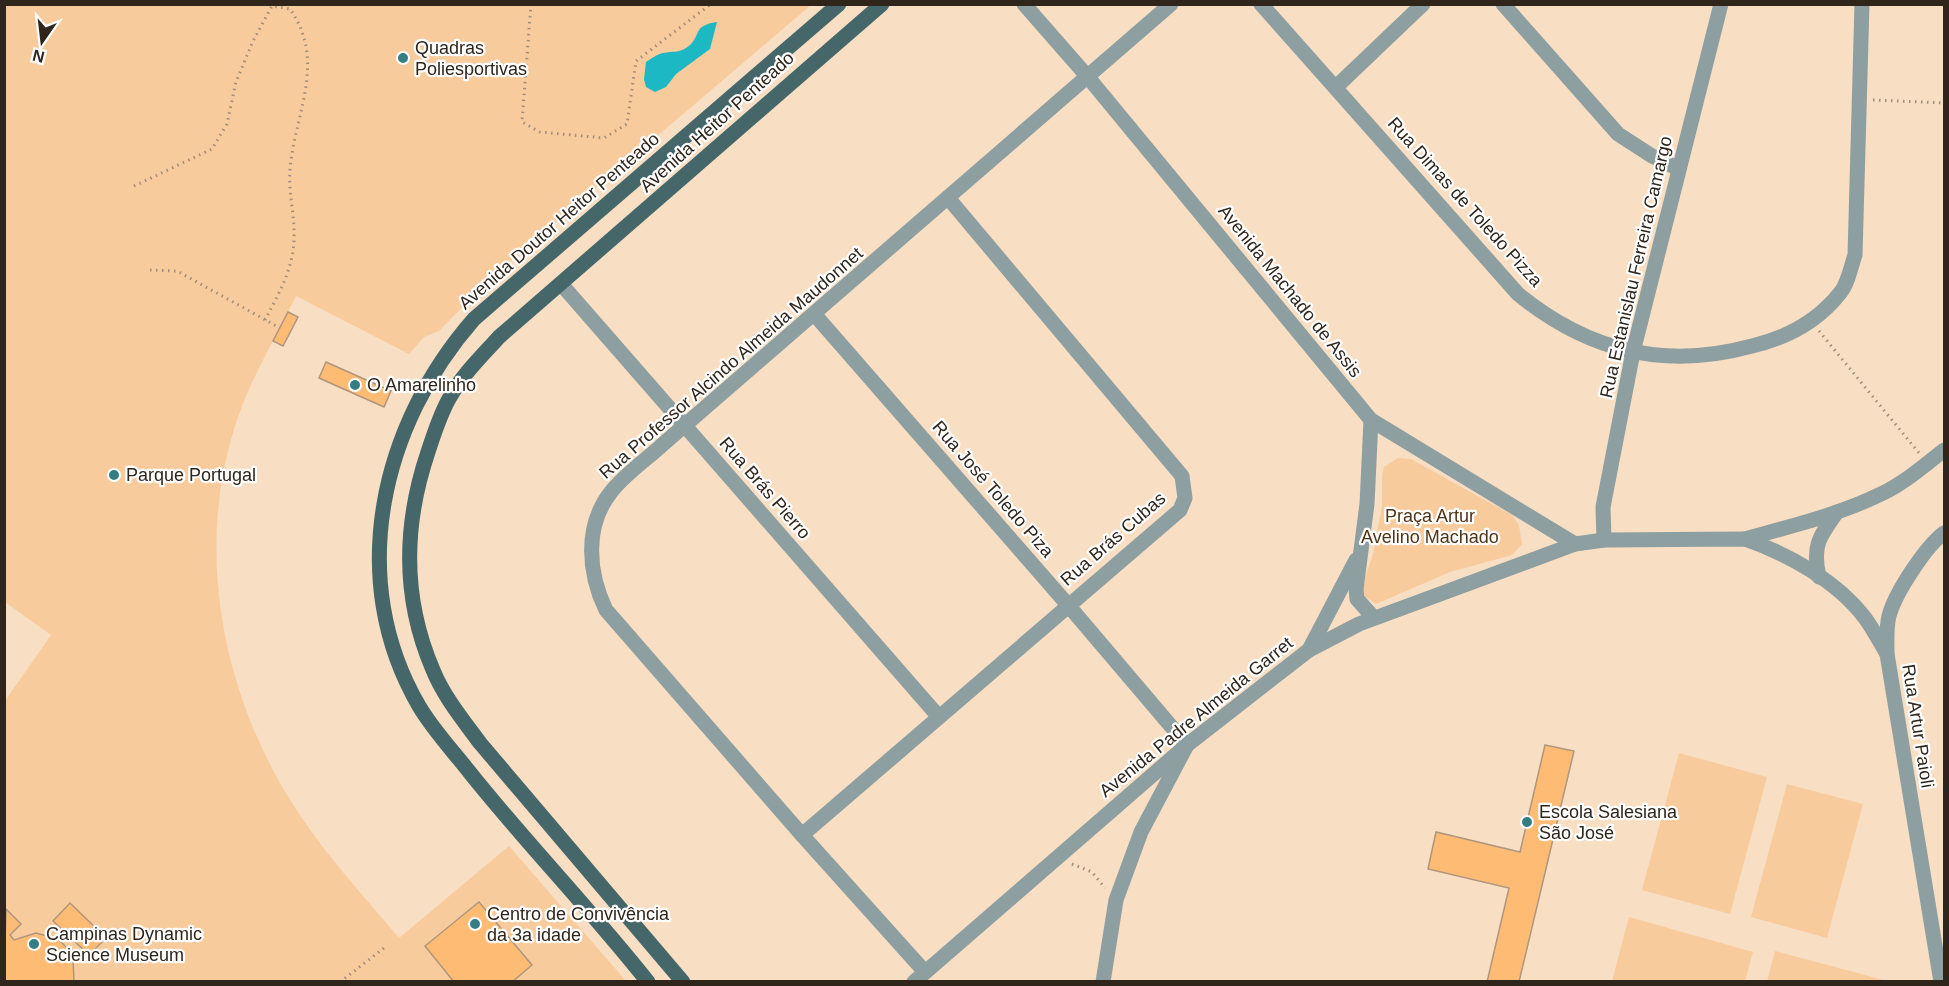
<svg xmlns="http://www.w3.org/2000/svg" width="1949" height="986" viewBox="0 0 1949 986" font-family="Helvetica,sans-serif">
<rect width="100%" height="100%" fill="#f8dec3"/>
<g fill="#f8cb9d">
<path d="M 5,5 L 811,5 L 492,277 L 439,331 L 424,337 L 409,354 L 296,296 C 278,333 257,368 242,406 C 192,537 219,687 292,803 C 322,851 362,894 399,938 L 509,846 L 626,981 L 5,981 L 5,701 L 51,635 L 5,602 Z"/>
<polygon points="1398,458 1411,459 1512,515 1519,525 1522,544 1512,555 1450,572 1376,604 1363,595 1362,587 1373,554 1382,506 1382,476 1384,467"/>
<polygon points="1679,753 1767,777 1730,914 1642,890"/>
<polygon points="1787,784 1863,804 1827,938 1751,917"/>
<polygon points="1629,917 1753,952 1745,981 1612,981"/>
<polygon points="1775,951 1887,981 1767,981"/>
</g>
<path fill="#1cb8c4" d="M 717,22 L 710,49 L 676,74 L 666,87 L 655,92 L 646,87 L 644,79 L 646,62 C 651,59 657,54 663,53 C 672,51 679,53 686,48 C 703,37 690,26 717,22 Z"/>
<g fill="#febb73" stroke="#af967e" stroke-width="1.5">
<polygon points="288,312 298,317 283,346 273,341"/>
<polygon points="326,362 391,391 384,407 319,378"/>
<polygon points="1545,745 1574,751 1519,982 1487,982 1509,888 1428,869 1436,832 1520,852"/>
<polygon points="479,902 532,965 512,982 454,982 425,946"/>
<polygon points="70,903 106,938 89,955 53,921"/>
<polygon points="6,909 21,924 10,935 14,940 36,933 58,939 67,948 73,959 74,982 4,982"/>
</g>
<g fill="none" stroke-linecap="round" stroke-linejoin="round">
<g stroke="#a18e7a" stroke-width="3" stroke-dasharray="1.5 4.5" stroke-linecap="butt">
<polyline points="531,4 522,122 540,132 604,138 627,124 636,61 711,4"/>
<polyline points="1873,100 1944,103"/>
<path d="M 134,186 L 212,149 L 227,124 L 236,82 L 253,41 L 272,6 L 290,9 C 327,62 295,113 290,169 C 288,193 295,215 294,238 C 294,268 278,295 265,320"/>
<polyline points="150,270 177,271 280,328"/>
<polyline points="1819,331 1919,453"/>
<polyline points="1072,864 1092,872 1105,888"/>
<polyline points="340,982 384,948"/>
</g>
<g stroke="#8d9fa1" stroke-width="15">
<polyline points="1024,4 1087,76 1371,420 1575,544"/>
<path d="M 1261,4 L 1518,294 C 1588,351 1664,370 1752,346 C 1786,338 1818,321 1840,293 C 1848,284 1851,266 1855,255 L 1862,4"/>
<polyline points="1503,4 1618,134 1652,156 1679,169"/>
<polyline points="1336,87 1423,4"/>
<polyline points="562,285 939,717"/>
<polyline points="815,315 1068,605 1187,745 1141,832 1116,900 1103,982"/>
<polyline points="1371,420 1367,504 1356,589 1357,599 1374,618"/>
<path d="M 1745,539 C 1791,526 1838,515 1881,494 C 1904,483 1924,466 1944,450"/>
<polyline points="1604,540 1603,507 1633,352 1721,4"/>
<path d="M 1819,577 C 1812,546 1819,537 1837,512"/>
<polyline points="1309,650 1356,560"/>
<polyline points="802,835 1180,510 1185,498 1182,476 949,199"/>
<path d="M 925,972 L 802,835 L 606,610 C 588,573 584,526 611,492 C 625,474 646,460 662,445 L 1171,4"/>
<path d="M 914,982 L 1187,745 L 1309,650 L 1359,624 L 1575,544 L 1604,540 L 1745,539 C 1788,554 1837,581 1865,618 C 1873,629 1880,642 1887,654"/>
<path d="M 1941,982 L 1887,654 C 1887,642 1886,628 1889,616 C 1895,593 1926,546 1944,533"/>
</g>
<g stroke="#46676a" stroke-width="15">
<path d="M 648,982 C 591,910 528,845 471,774 C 454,752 433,730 419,706 C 345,579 381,425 474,319 L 839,4"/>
<path d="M 683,982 L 480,743 C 463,720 444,697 433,670 C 402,598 403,526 428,452 C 434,434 440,414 450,397 C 463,374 482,356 499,337 L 882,4"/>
</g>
</g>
<g fill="#347d83" stroke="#fff" stroke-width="2">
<circle cx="403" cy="58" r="6"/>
<circle cx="355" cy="385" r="6"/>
<circle cx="114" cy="475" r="6"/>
<circle cx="1527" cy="822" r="6"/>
<circle cx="475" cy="924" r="6"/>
<circle cx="34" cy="944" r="6"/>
</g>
<g text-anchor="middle" stroke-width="4.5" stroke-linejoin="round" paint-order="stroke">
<g font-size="18" fill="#2f251b" stroke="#fff" text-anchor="start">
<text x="415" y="54">Quadras<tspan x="415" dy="21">Poliesportivas</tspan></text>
<text x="367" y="391">O Amarelinho</text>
<text x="126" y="481">Parque Portugal</text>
<text x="1539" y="818">Escola Salesiana<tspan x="1539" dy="21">São José</tspan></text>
<text x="487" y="920">Centro de Convivência<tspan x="487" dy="21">da 3a idade</tspan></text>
<text x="46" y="940">Campinas Dynamic<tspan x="46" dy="21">Science Museum</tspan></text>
</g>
<g font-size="18" fill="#2f251b" stroke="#fff">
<text transform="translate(717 122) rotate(-42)" y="6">Avenida Heitor Penteado</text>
<text transform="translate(1465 202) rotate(48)" y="6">Rua Dimas de Toledo Pizza</text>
<text transform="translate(559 221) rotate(-41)" y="6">Avenida Doutor Heitor Penteado</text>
<text transform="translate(1636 267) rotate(-77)" y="6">Rua Estanislau Ferreira Camargo</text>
<text transform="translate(1290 291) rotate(51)" y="6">Avenida Machado de Assis</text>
<text transform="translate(731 363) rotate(-41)" y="6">Rua Professor Alcindo Almeida Maudonnet</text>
<text transform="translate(765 488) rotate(49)" y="6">Rua Brás Pierro</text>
<text transform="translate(993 489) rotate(49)" y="6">Rua José Toledo Piza</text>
<text transform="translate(1113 539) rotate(-41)" y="6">Rua Brás Cubas</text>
<text transform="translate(1196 717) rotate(-39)" y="6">Avenida Padre Almeida Garret</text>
<text transform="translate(1918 726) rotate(81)" y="6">Rua Artur Paioli</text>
</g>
<g font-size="18" fill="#4f3415" stroke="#fff">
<text x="1430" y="522">Praça Artur<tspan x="1430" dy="21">Avelino Machado</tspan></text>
</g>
</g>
<rect width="1949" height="986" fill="none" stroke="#2f251b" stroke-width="12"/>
<g transform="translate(42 42) rotate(194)" stroke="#ffffff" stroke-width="4.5" paint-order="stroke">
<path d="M0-4.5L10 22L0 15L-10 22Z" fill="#2f251b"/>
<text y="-9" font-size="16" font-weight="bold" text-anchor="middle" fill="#2f251b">N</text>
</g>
</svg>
